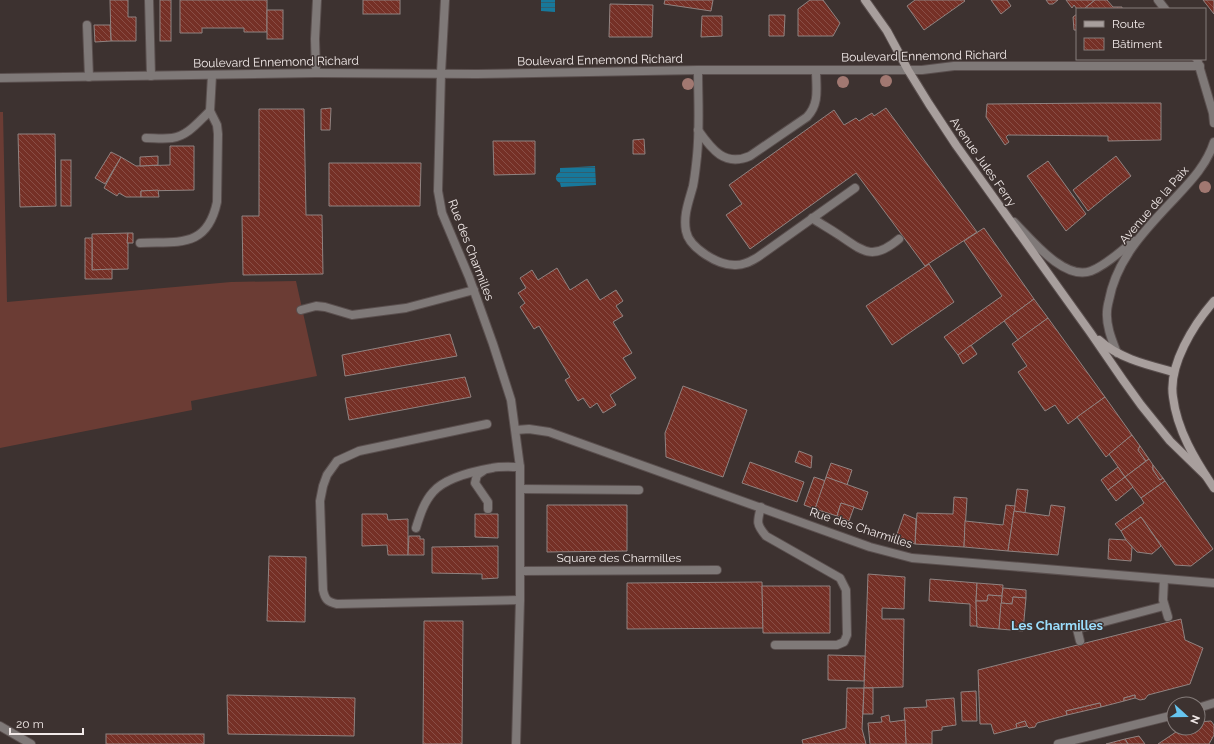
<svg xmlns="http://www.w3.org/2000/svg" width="1214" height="744" viewBox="0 0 1214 744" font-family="Raleway,sans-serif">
<defs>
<pattern id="water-rules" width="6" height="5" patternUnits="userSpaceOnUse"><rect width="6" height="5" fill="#17789b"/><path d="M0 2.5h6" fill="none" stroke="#305f70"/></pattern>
<pattern id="building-back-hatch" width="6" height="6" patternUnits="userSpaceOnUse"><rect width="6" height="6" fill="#753026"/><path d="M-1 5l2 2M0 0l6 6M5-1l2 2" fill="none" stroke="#894e46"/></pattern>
</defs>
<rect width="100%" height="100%" fill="#3d3230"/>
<polygon fill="#6b3c34" points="0,112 3,112 7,302 231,282 296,281 317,376 191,401 192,410 0,448"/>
<g fill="url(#water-rules)">
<polygon points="541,0 555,0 555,12 541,11"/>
<path d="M 595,166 L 596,185 L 561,187 L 560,183 C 554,180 555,175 560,172 L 560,168 Z"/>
</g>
<g fill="url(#building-back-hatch)" stroke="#908381">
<polygon points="110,0 128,0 128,17 136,17 136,41 111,41"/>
<rect x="160" y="0" width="11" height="41"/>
<polygon points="180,0 267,0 267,32 244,32 244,28 202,28 202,33 180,33"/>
<rect x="363" y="0" width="37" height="14"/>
<polygon points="665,0 713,0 711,11 664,4"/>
<polygon points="810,0 823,0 840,23 833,36 798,36 798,9"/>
<polygon points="915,0 964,0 965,1 924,30 907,6"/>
<polygon points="991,0 1007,0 1011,6 1001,14"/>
<polygon points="1046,0 1058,0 1053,4 1049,4"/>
<polygon points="1066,0 1095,0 1084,9 1077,9 1074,5 1072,8"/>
<polygon points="1095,0 1107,0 1113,7 1122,7 1122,9 1084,9"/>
<polygon points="1203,0 1214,0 1214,14"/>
<polygon points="610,4 653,5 652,37 609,37"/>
<rect x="267" y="10" width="16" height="29"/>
<polygon points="1077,14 1077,30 1074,30 1073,17"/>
<polygon points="769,15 785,15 784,36 769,36"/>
<polygon points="702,16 722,16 722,36 701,37"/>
<polygon points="94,25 110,25 111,41 95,42"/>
<polygon points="1102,103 1161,103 1161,140 1108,141 1108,136 1008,135 1006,137 1009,142 1005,145 986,117 987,104"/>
<polygon points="331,108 330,130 321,130 321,109"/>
<polygon points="886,108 977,232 925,266 856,173 750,249 726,215 742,204 729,185 834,110 844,125 856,118 859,121 872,113 874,116"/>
<polygon points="259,109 304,109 306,215 322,215 323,274 243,275 242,216 259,216"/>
<polygon points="18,134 55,134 56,206 20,207"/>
<polygon points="644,139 645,154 633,154 633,140"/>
<polygon points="493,141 535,141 535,174 494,175"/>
<polygon points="170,146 194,146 194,190 141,191 141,197 126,197 119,193 117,196 104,188 121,157 136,166 170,165"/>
<polygon points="111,152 121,157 105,184 95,178"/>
<polygon points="158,156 158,165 140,166 140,157"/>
<polygon points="1116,156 1131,176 1088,211 1073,190"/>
<rect x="61" y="160" width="10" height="46"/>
<polygon points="1048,161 1086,214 1066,231 1027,176"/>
<polygon points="329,163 421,163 420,206 329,206"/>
<polygon points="158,190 159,197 141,197 141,191"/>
<polygon points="984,228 1034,299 958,355 944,337 1002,296 964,241"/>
<polygon points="128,233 128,269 92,270 92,234"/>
<polygon points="128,233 133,233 133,243 127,243"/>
<polygon points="85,238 92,238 92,270 112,269 112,279 85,279"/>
<polygon points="929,264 954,302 892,345 866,306"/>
<polygon points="557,268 570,290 587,279 600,300 616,290 623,301 616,306 623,316 613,322 632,353 623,358 636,378 610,395 616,405 603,413 597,403 590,408 583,398 578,401 565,380 570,377 539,326 534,329 520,307 525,303 518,293 526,288 520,278 532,270 538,280"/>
<polygon points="1034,299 1048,318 1018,340 1004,321"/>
<polygon points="1048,318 1105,397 1068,424 1055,405 1045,411 1018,372 1027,366 1012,344"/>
<polygon points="450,334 457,356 345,376 342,355"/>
<polygon points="971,345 977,354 963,364 958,355"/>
<polygon points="465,377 471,397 349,420 345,398"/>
<polygon points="683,386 747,410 723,477 666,457 665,433"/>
<polygon points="1105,397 1132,435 1106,457 1077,417"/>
<polygon points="1132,435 1140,446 1138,450 1146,461 1125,477 1109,454"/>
<polygon points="1140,446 1149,459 1146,461 1138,450"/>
<polygon points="799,451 812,456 811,468 795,462"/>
<polygon points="1149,459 1153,465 1153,470 1160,480 1163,478 1165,481 1141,498 1125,477"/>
<polygon points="750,462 804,482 797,502 742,483"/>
<polygon points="831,463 852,470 847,485 826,477"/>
<polygon points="1153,465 1163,478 1160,480 1153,470"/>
<polygon points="1118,467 1125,477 1108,490 1101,480"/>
<polygon points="814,477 826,481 815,509 804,505"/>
<polygon points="826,477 868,492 862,510 841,503 837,516 815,509"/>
<polygon points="1125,477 1133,487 1116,501 1108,490"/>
<polygon points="1165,481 1213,549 1191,566 1175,565 1141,517 1121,531 1115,524 1144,503 1141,498"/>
<polygon points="1017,489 1028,490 1025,513 1014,511"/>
<polygon points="954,497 967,498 964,547 915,544 917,513 953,514"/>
<polygon points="841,503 854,507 849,521 837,516"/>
<polygon points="547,505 627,505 627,551 547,552"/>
<polygon points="1006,505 1015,506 1008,551 964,547 965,521 1003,525"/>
<polygon points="1051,505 1065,507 1058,555 1008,551 1014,511 1049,516"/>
<polygon points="362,514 387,514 388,520 408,519 408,555 388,555 387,545 362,546"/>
<polygon points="475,514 498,514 498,538 475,537"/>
<polygon points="904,514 916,519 915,544 896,537"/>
<polygon points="1141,517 1161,546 1152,554 1137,552 1126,540 1121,531"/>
<polygon points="409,536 420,536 420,539 424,539 424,555 408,555"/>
<polygon points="1109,539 1126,540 1132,547 1131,561 1108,559"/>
<polygon points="498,546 498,578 482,579 482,574 432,573 432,547"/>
<polygon points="269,556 306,557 305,622 267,621"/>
<polygon points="868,574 905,577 904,609 882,608 882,619 904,619 903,687 864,688"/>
<polygon points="930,579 977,583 976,601 977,626 970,626 970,604 929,601"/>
<polygon points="762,582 763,628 627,629 627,583"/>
<polygon points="977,583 1003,585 1002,596 988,595 987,601 976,601"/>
<polygon points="762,586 830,586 830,633 763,633"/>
<polygon points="1003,588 1026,590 1026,598 1013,597 1012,604 1001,603"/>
<polygon points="988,595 1002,596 999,629 977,627 976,601 987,601"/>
<polygon points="1013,597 1026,598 1023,631 999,629 1001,603 1012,604"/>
<polygon points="1181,619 1185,640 1203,648 1190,684 1148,695 1145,699 1140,700 1135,698 1135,695 1124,698 1124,701 1101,707 1100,703 1066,711 1067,715 1037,723 1035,727 1029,728 1027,726 1025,721 1016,724 1017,728 994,734 991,724 980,724 978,670"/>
<polygon points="424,621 463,621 462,744 423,744"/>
<polygon points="828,655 865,656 864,681 828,680"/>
<polygon points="847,688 864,688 862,729 866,744 803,744 802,740 846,728"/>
<polygon points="864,688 873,688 873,714 863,714"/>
<polygon points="976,691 977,721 962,721 961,692"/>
<polygon points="227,695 355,698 354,736 228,734"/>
<polygon points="1135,695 1135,698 1124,701 1124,698"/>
<polygon points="954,698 956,725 942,727 942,730 932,731 932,744 906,744 904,708 927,707 926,700"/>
<polygon points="1100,703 1101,707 1067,715 1066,711"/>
<polygon points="889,715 890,722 905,720 906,744 870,744 868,723 882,722 881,717"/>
<polygon points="1025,721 1027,726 1017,728 1016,724"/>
<polygon points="1211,721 1214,725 1214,735 1209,744 1158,744 1182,728 1198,728 1198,722"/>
<rect x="106" y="734" width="98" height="10"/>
<polygon points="1139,736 1145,744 1128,744 1125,739"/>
<polygon points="1125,739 1128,744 1106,744"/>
</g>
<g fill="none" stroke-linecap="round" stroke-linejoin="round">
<g stroke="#5a4f4e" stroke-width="10">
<g id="lane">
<polyline points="149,0 151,76"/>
<polyline points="87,25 89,77"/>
<path d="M 698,70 C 698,98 700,127 697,156 C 696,165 695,176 693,186 C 689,201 683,215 686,231 C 689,248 719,266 736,265 C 745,265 751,261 758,257 L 855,188"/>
<polyline points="316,73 315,39 317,0"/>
<path d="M 698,130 C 712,150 725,167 750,156 L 807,117 C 820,103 816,88 816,70"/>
<path d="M 146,138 C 154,138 163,139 172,138 C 188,136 199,121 210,111"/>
<path d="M 812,218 C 821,224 830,229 839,235 C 864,252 873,261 899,239"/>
<path d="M 140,243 C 178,241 207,249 217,202 L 218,134 L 217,125 L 210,111 L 212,75"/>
<polyline points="301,310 316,306 325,307 352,315 406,308 474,290"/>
<path d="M 487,424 L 359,451 L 337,461 L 327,475 L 323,486 L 320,501 L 323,590 C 325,599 327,602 337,604 L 520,600"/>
<polyline points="483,471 477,475 475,483 488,502 488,509"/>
<polyline points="520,489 639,490"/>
<path d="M 761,507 C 757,522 756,524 766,536 L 840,578 L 846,590 L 847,635 L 844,642 L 837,645 L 775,645"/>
<path d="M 416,528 C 420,515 424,502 433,492 C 445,478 475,471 492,468 C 501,466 511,467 520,467"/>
<polyline points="520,571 717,570"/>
<polyline points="1164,579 1163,600 1168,617"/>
<polyline points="1080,641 1077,629 1164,606"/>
<polyline points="0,726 31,744"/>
</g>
</g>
<g stroke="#5a4f4e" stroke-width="10">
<g id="street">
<polyline points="445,0 441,73 438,191 442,213 469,277 493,344 511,400 520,467 520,600 516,744"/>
<polyline points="1158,0 1165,9"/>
<polyline points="1197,59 1213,113 1214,123"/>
<polyline points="0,78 316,73 477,74 698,70 922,70 954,66 1200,66"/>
<path d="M 1014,222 C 1031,239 1064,281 1091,271 C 1107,265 1120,251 1134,241"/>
<path d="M 1117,353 C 1112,340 1106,326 1107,312 C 1107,308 1108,304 1109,300 C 1117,257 1148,227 1176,197 C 1192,180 1207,164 1214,142"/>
<polyline points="516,430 529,429 549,432 870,547 912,558 1214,583"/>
<polyline points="1198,708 1214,703"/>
<polyline points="1058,744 1174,715"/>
</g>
</g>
<g stroke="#5a4f4e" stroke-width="10">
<g id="secondary">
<polyline points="865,0 887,31 908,70 929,104 956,145 1090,332 1123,380 1141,405 1170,441 1206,476"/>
<path d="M 1214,301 C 1194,324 1168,365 1173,397 C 1177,430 1195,460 1214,488"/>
<path d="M 1099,340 C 1120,359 1148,365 1174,372"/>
</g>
</g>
<use href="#lane" stroke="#7f7978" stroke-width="8"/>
<use href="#street" stroke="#7f7978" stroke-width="8"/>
<use href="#secondary" stroke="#a89f9d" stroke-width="8"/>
</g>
<g fill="#a17871">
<circle cx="886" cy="81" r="6"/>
<circle cx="843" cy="82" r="6"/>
<circle cx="688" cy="84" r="6"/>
<circle cx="1205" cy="187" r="6"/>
</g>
<g text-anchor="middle" stroke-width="3" stroke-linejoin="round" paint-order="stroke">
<g font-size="12" fill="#f2eae9" stroke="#3d3230">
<text transform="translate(924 56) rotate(-1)" y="4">Boulevard Ennemond Richard</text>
<text transform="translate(600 60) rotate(-1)" y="4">Boulevard Ennemond Richard</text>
<text transform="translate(276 62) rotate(-1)" y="4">Boulevard Ennemond Richard</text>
<text transform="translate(983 162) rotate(55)" y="4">Avenue Jules Ferry</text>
<text transform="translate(1154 205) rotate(-49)" y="4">Avenue de la Paix</text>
<text transform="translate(471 250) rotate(69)" y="4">Rue des Charmilles</text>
<text transform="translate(861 528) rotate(18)" y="4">Rue des Charmilles</text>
<text x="619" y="562">Square des Charmilles</text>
</g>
<g font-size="13" font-weight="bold" fill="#9bdefd" stroke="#3d3230">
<text x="1057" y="630">Les Charmilles</text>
</g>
</g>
<rect x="1076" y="8" width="130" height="52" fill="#3d3230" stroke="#857c7a"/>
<rect x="1084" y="21" width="20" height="6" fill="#a89f9d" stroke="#857c7a"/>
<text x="1112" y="28" font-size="12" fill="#f2eae9">Route</text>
<rect x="1084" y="38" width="20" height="12" fill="url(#building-back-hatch)" stroke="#857c7a"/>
<text x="1112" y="48" font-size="12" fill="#f2eae9">Bâtiment</text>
<g transform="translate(1186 716) rotate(111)"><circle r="19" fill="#3d3230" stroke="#857c7a"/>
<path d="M0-3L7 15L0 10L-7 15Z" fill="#66c4ef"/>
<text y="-6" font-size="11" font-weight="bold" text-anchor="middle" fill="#f2eae9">N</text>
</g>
<path d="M10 728v6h73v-6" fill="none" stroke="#f2eae9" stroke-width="2"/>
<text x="16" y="728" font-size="12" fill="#f2eae9" stroke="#3d3230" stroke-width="3" paint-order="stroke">20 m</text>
</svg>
